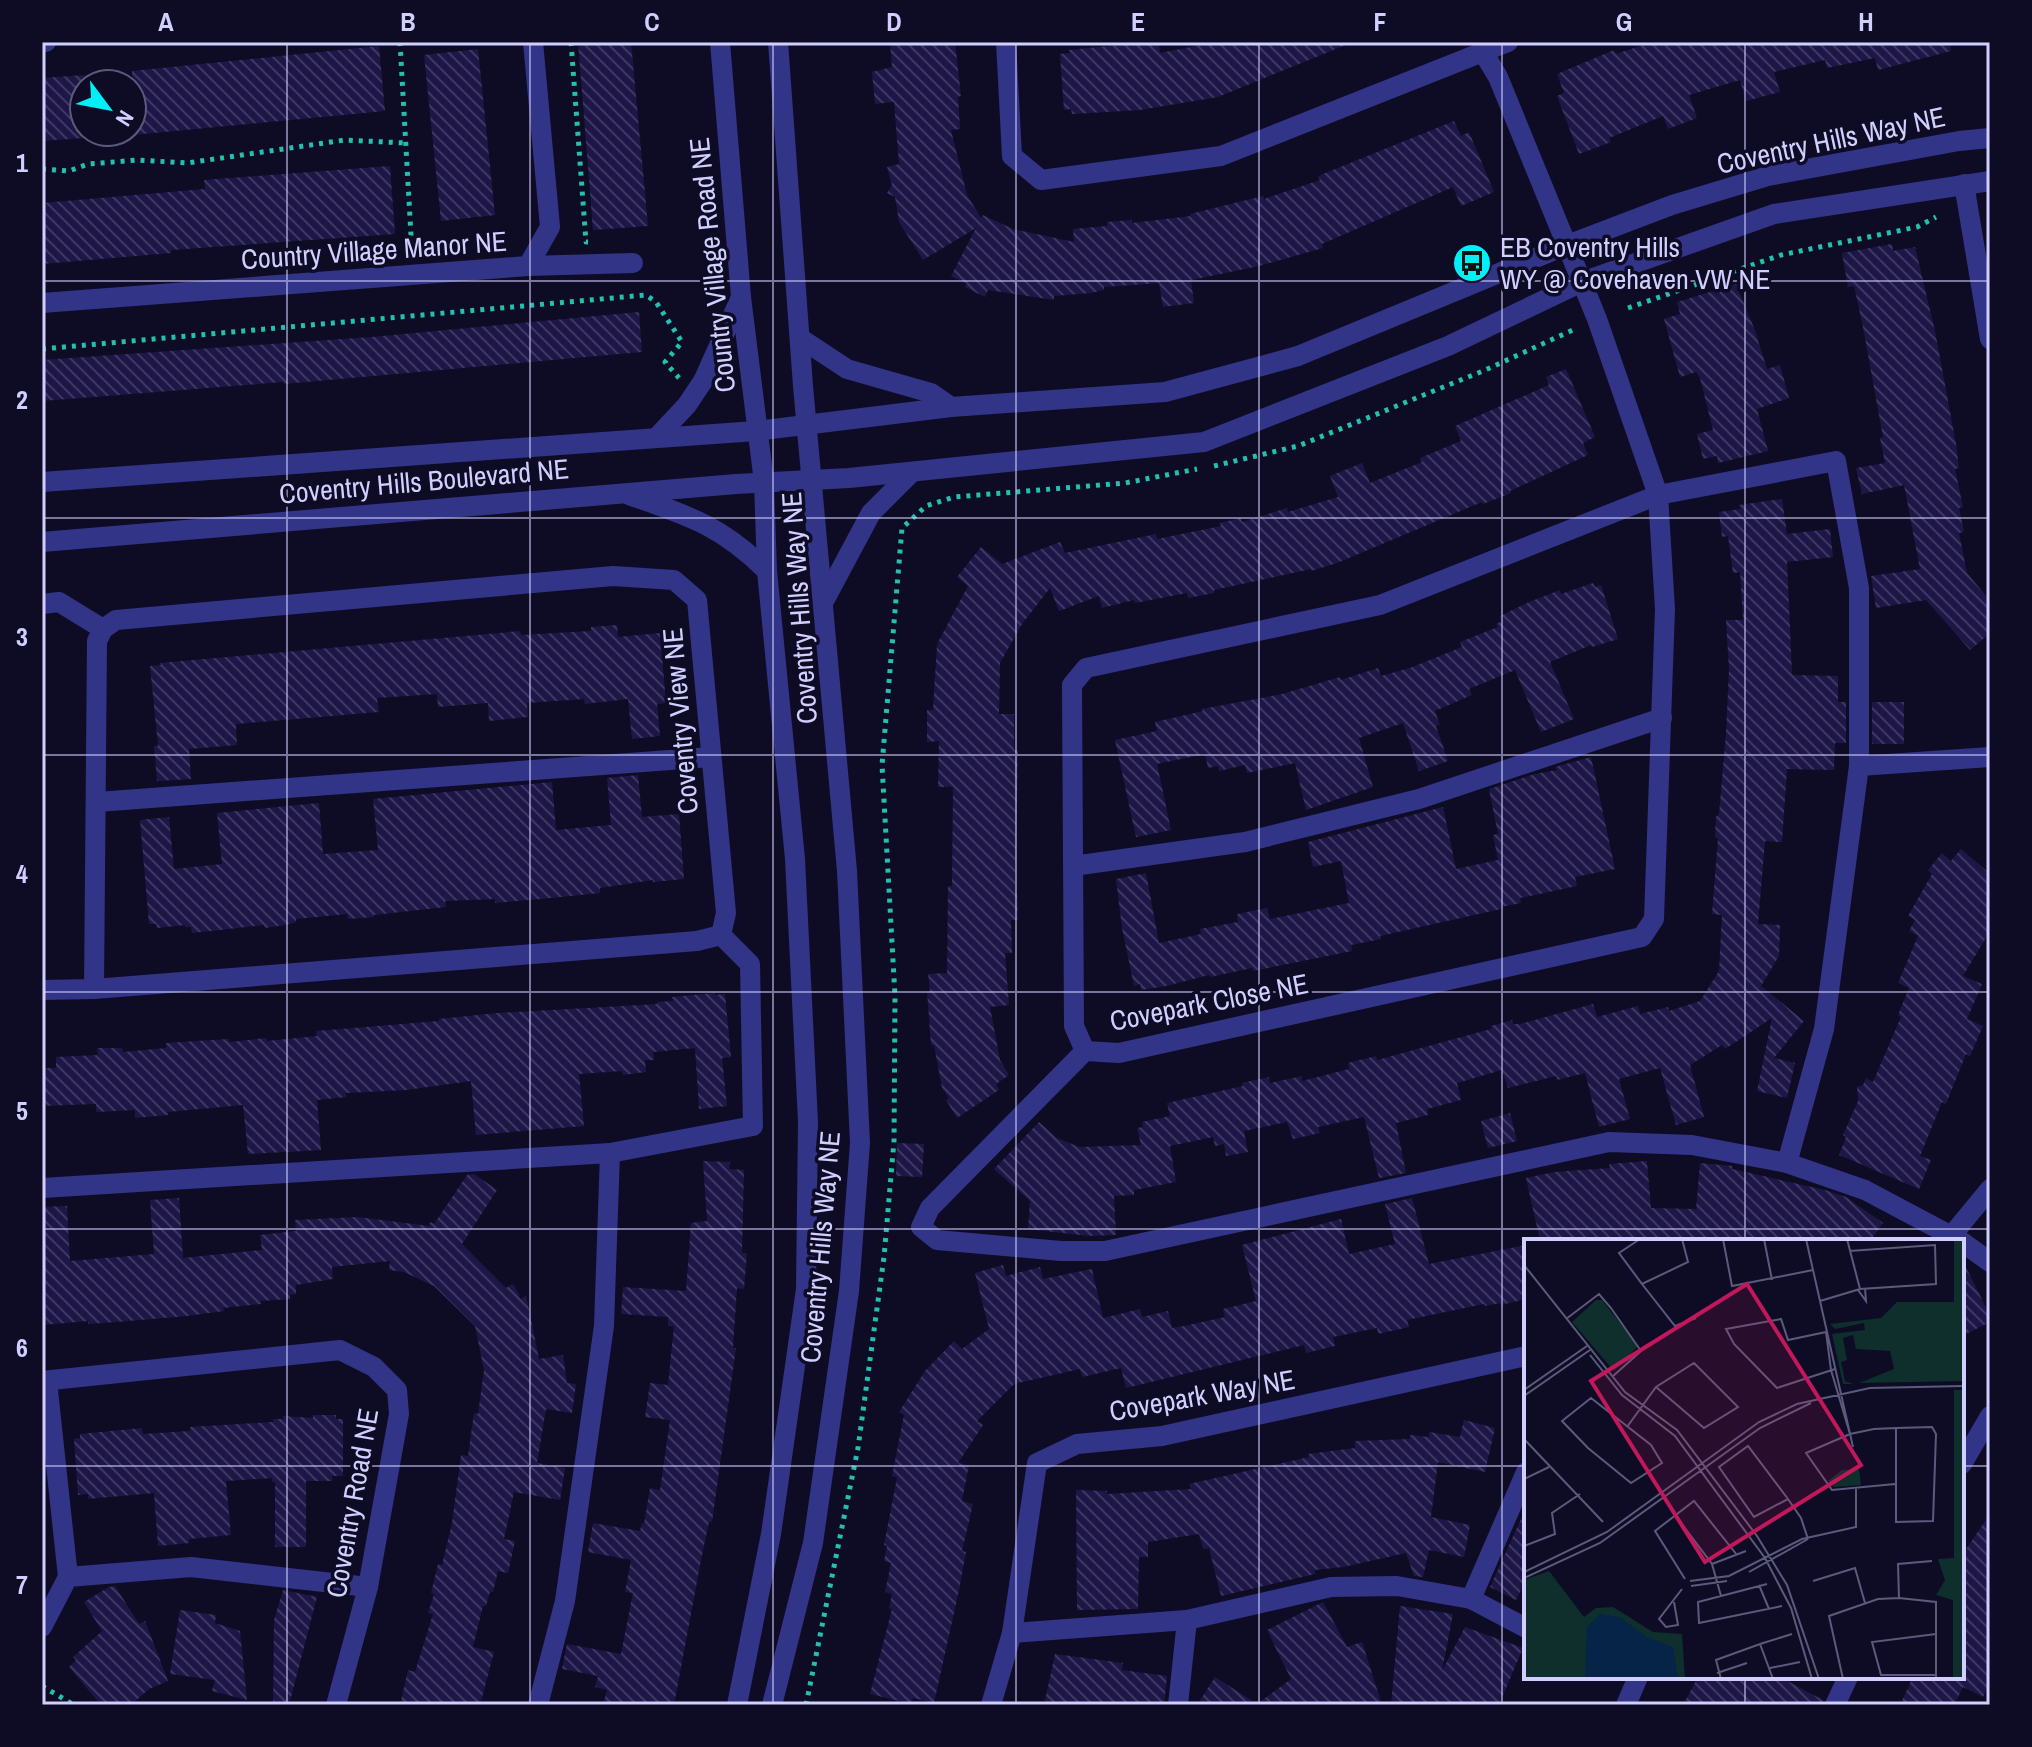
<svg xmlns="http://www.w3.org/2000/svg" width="2032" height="1747" viewBox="0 0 2032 1747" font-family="'Archivo Narrow',sans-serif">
<defs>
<pattern id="building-back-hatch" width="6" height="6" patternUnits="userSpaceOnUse" patternTransform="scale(2)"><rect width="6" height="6" fill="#1d1647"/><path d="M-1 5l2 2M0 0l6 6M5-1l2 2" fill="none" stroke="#3d3763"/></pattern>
</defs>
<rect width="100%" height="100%" fill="#0e0c24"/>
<g fill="url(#building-back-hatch)">
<polygon points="578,42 631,42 648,226 593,230"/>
<polygon points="890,42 955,42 961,96 958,97 960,129 951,130 967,195 981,218 983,215 1013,229 1074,242 1073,229 1107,226 1107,222 1132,220 1132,223 1191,216 1190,214 1263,196 1264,199 1320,180 1318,176 1454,121 1461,136 1469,132 1494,192 1461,206 1453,187 1322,244 1323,248 1259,266 1191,280 1194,303 1163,307 1159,283 1104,287 1104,290 1091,293 1054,296 1054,300 988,290 985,297 965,287 967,284 951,276 976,228 923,260 899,222 895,197 887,193 892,185 887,167 899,164 894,102 875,104 872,72 892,67"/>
<polygon points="1150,42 1159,42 1160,53 1217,42 1353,42 1218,97 1140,110 1072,114 1071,109 1064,110 1060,54 1070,53 1069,50"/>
<polygon points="1652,42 1950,42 1951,51 1878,70 1875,58 1827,68 1825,60 1774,72 1780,92 1746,101 1740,80 1689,95 1697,118 1668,129 1663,116 1609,138 1611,142 1579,154 1557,96 1564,93 1557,74 1614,50 1616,54"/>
<polygon points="379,46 385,111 132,135 132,71"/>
<polygon points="478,49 495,215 441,221 424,55"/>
<polygon points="84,75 84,138 42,141 42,78"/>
<polygon points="390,166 395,234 171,250 171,253 42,264 42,203 205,189 204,180"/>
<polygon points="1892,244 1893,251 1915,247 1935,331 1956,444 1959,468 1955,469 1963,507 1959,508 1964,532 1959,533 1967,573 1990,601 1990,633 1970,650 1926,600 1876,608 1871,576 1920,569 1904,485 1862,494 1856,468 1885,463 1880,438 1883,437 1863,327 1854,286 1848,287 1842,253"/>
<polygon points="1736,284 1754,328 1767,369 1780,365 1789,398 1757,409 1768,451 1718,463 1717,456 1703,459 1697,434 1713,430 1700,378 1696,372 1680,377 1664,319 1680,314 1677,302"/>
<polygon points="639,312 642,352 284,384 283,382 42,401 42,360 372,337"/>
<polygon points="1566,369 1595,437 1583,443 1588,455 1510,491 1511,493 1483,504 1482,502 1337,563 1311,571 1311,569 1214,590 1214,593 1188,598 1187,593 1135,603 1134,600 1102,608 1099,596 1059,611 1050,588 1022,624 1000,663 999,714 1014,714 1014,750 1018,750 1015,893 1017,893 1018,920 1011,920 1012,953 1005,953 1009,1005 990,1007 1000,1060 1009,1075 996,1084 999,1090 957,1118 946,1100 949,1098 942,1088 934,1045 931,1045 927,991 930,991 928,974 947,973 948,886 952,886 953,787 938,787 939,741 927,742 927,710 933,710 937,644 968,586 957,577 981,547 1002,564 1060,542 1065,553 1156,534 1157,539 1221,526 1220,523 1241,518 1242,522 1287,508 1288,512 1338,497 1330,476 1362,463 1370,483 1422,462 1420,458 1461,441 1455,426 1549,385 1546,377"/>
<polygon points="1782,499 1787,534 1830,529 1833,557 1787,562 1792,673 1793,675 1838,676 1838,702 1846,702 1846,743 1835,743 1834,770 1787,769 1782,842 1765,841 1758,924 1780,925 1779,956 1761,986 1804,1021 1774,1058 1795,1063 1787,1098 1757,1091 1772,1018 1725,1049 1722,1045 1690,1065 1704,1117 1676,1125 1660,1068 1619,1079 1630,1119 1599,1127 1585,1073 1557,1080 1556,1076 1508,1088 1502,1070 1457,1083 1461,1100 1427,1109 1428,1115 1396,1123 1406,1173 1379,1178 1364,1117 1318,1127 1320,1133 1293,1139 1287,1122 1244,1131 1248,1152 1226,1156 1224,1144 1215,1146 1213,1137 1170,1146 1176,1182 1134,1190 1134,1195 1114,1196 1116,1235 1089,1236 1028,1229 1030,1201 994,1169 1039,1122 1057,1138 1079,1147 1141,1145 1137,1128 1143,1127 1142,1122 1170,1116 1167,1103 1243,1086 1242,1083 1269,1077 1270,1083 1302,1076 1302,1081 1349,1069 1348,1063 1376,1056 1377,1060 1491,1029 1491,1026 1512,1020 1513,1024 1520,1024 1593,1004 1597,1017 1638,1006 1640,1014 1668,1007 1669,1011 1700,1001 1719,971 1722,915 1712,914 1718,838 1715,838 1716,817 1719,814 1726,734 1729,669 1726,620 1743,620 1740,572 1733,573 1728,536 1722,537 1719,512 1741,509 1739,505"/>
<polygon points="1593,583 1595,587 1601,585 1618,639 1592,647 1591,645 1550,662 1574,719 1541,732 1515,670 1469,689 1472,695 1435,711 1440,725 1436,726 1448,761 1419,771 1403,723 1359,738 1373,787 1306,810 1295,763 1247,773 1245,765 1219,771 1218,766 1208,768 1205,754 1157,764 1171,830 1136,837 1115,740 1157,731 1155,722 1203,711 1202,709 1282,694 1340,677 1341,680 1378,668 1381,676 1410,668 1462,647 1460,642 1498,627 1496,624 1502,621 1500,616 1529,602 1560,590 1561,594"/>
<polygon points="617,625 618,637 660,633 666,703 657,704 660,736 632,739 628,699 585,704 584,699 527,703 528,717 489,721 488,703 438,707 437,694 377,698 379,712 236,724 237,745 189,749 191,779 157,781 154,746 158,746 150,666 161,665 160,663 520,631 521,635 591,631 591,627"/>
<rect x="1872" y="702" width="32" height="42"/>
<polygon points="1591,757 1615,869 1575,877 1577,886 1520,898 1521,903 1501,907 1501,909 1380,936 1381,939 1351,945 1352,951 1253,971 1252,968 1210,977 1209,975 1166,986 1141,990 1140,984 1134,986 1122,928 1116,879 1146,873 1159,943 1201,934 1200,929 1238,922 1237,914 1267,908 1270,919 1349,903 1341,861 1313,867 1308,842 1443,807 1456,869 1498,860 1493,835 1498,834 1489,789 1535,774 1557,770 1555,767"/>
<polygon points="638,775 642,817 679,814 684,879 653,882 653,880 600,888 600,893 541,899 495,903 495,899 445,901 446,907 374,915 374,917 348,919 347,914 296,919 296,922 286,925 265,928 264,925 192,933 191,927 185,927 185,925 157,928 156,924 149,924 140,820 169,817 174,869 222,864 217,813 319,803 323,854 378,850 373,799 552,782 556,830 611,825 607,778"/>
<polygon points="1961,849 1990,874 1990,931 1963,976 1982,984 1967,1019 1983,1026 1970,1056 1966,1054 1946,1104 1942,1102 1920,1156 1931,1160 1919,1189 1839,1155 1846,1137 1843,1135 1858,1101 1857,1087 1863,1085 1866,1078 1873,1082 1901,1017 1898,1015 1909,988 1898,983 1918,936 1909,931 1915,920 1908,916 1932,874 1928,870 1942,853 1951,861"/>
<polygon points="715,993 715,995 725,994 731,1057 722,1058 727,1106 699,1109 695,1048 653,1052 654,1060 645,1060 646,1072 623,1075 622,1071 579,1074 584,1126 476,1135 471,1081 406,1090 346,1093 346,1097 317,1100 321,1150 248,1154 243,1105 168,1112 168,1115 135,1118 135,1110 96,1112 96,1104 42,1106 42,1068 56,1068 56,1057 98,1055 97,1048 122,1048 123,1052 166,1048 166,1043 196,1041 229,1039 229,1042 267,1038 267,1041 317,1036 316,1031 439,1021 439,1019 497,1013 657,1004 657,1002 673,1001 672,997"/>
<polygon points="1510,1113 1517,1141 1488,1148 1481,1121"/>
<polygon points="897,1143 924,1144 922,1177 896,1176"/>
<polygon points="703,1161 730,1162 729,1169 744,1170 742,1253 747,1253 744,1289 737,1288 733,1348 736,1348 712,1522 709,1522 701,1560 674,1705 603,1705 607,1690 595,1687 598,1676 562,1669 567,1644 621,1654 633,1593 625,1592 631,1560 588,1552 593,1523 640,1531 642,1523 644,1524 650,1488 660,1490 670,1420 645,1417 650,1383 668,1385 674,1326 668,1326 668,1317 621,1314 623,1287 686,1291 691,1223 707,1221"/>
<polygon points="1647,1161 1651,1208 1696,1209 1700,1163 1732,1166 1732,1169 1825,1190 1846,1197 1883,1223 1870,1241 1540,1241 1526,1178 1554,1172 1610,1168 1609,1164"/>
<polygon points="474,1174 497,1190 462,1244 506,1288 513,1284 521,1299 526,1295 539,1359 563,1355 567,1383 576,1384 572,1413 546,1409 537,1463 565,1468 560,1500 514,1492 504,1539 515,1541 508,1573 498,1571 493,1592 490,1592 486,1606 483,1606 473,1647 494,1652 480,1705 400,1705 408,1670 415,1672 433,1614 428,1613 434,1594 431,1593 438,1564 442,1565 452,1523 461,1455 468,1456 474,1413 478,1414 484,1370 475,1326 434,1286 404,1272 389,1270 390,1261 332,1267 333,1279 296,1285 296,1294 290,1295 290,1299 260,1301 261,1304 223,1308 224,1311 187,1316 117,1322 88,1324 88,1321 43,1325 42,1207 67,1206 70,1261 154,1254 150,1200 179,1198 183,1258 262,1250 260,1235 296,1231 295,1220 358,1217 429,1226 430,1222 434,1224 467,1175"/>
<polygon points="1412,1198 1429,1264 1526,1245 1526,1299 1501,1305 1500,1303 1485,1306 1484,1304 1407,1320 1409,1327 1378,1334 1377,1328 1333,1337 1335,1346 1306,1353 1304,1345 1126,1388 1121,1368 1082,1377 1080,1369 1014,1384 977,1421 983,1425 958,1463 969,1465 962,1501 973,1504 962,1551 966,1552 959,1590 934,1703 913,1698 912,1704 870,1694 892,1609 889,1608 892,1594 885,1592 891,1563 884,1561 887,1546 884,1545 897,1477 892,1476 904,1415 899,1412 925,1371 954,1341 962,1349 989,1329 975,1273 1003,1265 1006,1276 1040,1267 1043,1279 1092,1269 1103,1318 1140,1309 1142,1317 1168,1311 1172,1328 1184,1326 1225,1317 1223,1309 1256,1301 1242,1245 1341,1219 1349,1254 1395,1244 1385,1204"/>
<polygon points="1962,1259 1990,1316 1990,1322 1962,1336"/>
<polygon points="313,1415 336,1415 336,1419 343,1419 343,1476 332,1476 332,1481 306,1481 306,1547 275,1547 275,1482 272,1482 272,1478 226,1481 231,1535 189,1539 189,1543 158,1546 154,1493 88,1499 88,1494 78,1495 74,1439 80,1438 80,1434 142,1428 143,1434 190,1431 190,1427 273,1422 273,1419 283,1419 283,1416 313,1418"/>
<polygon points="1464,1420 1495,1428 1485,1472 1438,1462 1431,1517 1470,1525 1464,1557 1429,1550 1423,1577 1414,1576 1406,1553 1343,1567 1315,1570 1315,1574 1221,1596 1209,1548 1203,1549 1199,1534 1148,1542 1148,1557 1139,1557 1138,1609 1077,1610 1076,1490 1107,1491 1107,1494 1191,1489 1189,1484 1309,1457 1308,1454 1355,1448 1355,1441 1410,1439 1410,1435 1429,1437 1429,1432 1460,1437"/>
<polygon points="1526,1508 1526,1580 1516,1600 1490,1587"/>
<polygon points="1990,1514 1990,1682 1983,1697 1963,1687 1954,1705 1900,1705 1913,1677 1962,1677 1962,1555"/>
<polygon points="115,1586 139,1624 145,1621 168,1681 149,1689 131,1705 101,1705 69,1667 76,1660 73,1657 102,1631 84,1602 109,1587"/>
<polygon points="283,1590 317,1597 289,1705 273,1705 274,1620"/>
<polygon points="1323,1602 1347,1647 1362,1642 1382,1705 1197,1705 1215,1677 1257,1704 1291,1679 1267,1630"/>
<polygon points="1400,1606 1453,1614 1442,1671 1465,1627 1523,1648 1499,1705 1391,1705"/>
<polygon points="180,1610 216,1615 215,1623 240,1631 247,1700 212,1691 215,1680 170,1674"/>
<polygon points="1055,1654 1123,1663 1122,1670 1167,1676 1164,1705 1044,1705"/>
<polygon points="1698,1677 1780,1677 1823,1700 1822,1705 1683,1705"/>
</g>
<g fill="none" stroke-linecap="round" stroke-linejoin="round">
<g stroke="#22c0ad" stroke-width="5" stroke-dasharray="4 6" stroke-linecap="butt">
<polyline points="400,42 412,253"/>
<polyline points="571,42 586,242 588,242"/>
<polyline points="42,169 69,171 88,164 138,160 187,163 345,140 406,143"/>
<polyline points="1628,308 1781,255 1917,227 1936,217"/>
<polyline points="42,349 646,295 656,302 682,342 665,362 679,378"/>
<polyline points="1214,466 1298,446 1483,371 1575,329"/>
<polyline points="42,1686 74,1705"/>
<polyline points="806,1705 858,1448 884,1257 894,1141 895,996 882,765 902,528 926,506 954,497 1125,483 1197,469"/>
</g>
<g stroke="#323488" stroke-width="20">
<polyline points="42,42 46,42"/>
<polyline points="720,42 741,297 764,482 767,571 795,859 808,1122 806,1289 771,1534 737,1705"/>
<polyline points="1006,42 1012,156 1041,180 1221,156 1508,42"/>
<polyline points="1964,184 1990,339"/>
<polyline points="528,266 633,263"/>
<polyline points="42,303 528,266 550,227 533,42"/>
<polyline points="800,338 847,369 931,393 951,407"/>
<polyline points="657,437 687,405 703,381 741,297"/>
<polyline points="42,482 756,431 951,407 1165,392 1298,356 1567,245 1672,205 1768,176 1959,141 1990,138"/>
<path d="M 629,495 C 689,516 720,525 767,571"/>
<polyline points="42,542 736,484 849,478 1204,442 1448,346 1582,282 1774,214 1990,181"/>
<polyline points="824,601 871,513 912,472"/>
<polyline points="42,604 59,602 103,629"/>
<polyline points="1859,766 1990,757"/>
<polyline points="97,802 711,757"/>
<polyline points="1073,866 1245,842 1419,799 1662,718"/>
<polyline points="42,990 94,989 697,941 721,935 726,913 697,600 674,580 613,576 116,620 103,629 97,641 94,989"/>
<polyline points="1085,1051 1074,1026 1072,685 1086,668 1380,605 1658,495 1836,461 1859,588 1859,766 1824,1029 1787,1163"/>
<polyline points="1085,1051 1119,1053 1642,937 1654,919 1665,609 1658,495 1597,319 1498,77 1483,52"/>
<polyline points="1085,1051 930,1208 921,1227 937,1240 1061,1251 1105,1251 1609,1142 1692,1145 1787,1163 1865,1190 1961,1241"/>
<polyline points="42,1188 610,1153 753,1126 750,964 721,935"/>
<polyline points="1952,1235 1990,1189"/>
<polyline points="1962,1242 1990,1262"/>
<polyline points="42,1381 340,1350 374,1367 397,1390 399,1414 368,1587 336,1705"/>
<polyline points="47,1381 68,1577"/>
<polyline points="1962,1464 1990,1416"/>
<polyline points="1471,1599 1526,1472"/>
<polyline points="42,1627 68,1577 191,1567 368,1587"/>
<polyline points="1012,1633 1187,1620 1331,1587 1397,1586 1471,1599 1526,1628"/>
<polyline points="538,1705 565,1601 604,1326 610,1153"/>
<polyline points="772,1705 813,1543 849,1291 860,1143 847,871 803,386 778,42"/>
<polyline points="991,1705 1012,1633 1037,1463 1077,1444 1162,1436 1526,1356"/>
<polyline points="1178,1705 1187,1620"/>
<polyline points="1626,1705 1638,1677"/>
<polyline points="1835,1705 1848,1677"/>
</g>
</g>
<path fill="none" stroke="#d1cfff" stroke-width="2" stroke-opacity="0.55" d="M 287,42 L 287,1705M 530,42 L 530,1705M 773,42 L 773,1705M 1016,42 L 1016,1705M 1259,42 L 1259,1705M 1502,42 L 1502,1705M 1745,42 L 1745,1241M 42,281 L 1990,281M 42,518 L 1990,518M 42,755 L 1990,755M 42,992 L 1990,992M 42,1229 L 1990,1229M 42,1466 L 1526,1466M 1962,1466 L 1990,1466M 1745,1677 L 1745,1705"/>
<defs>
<g id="bus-disc" transform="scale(2)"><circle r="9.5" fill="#00f0fa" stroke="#0e0c24"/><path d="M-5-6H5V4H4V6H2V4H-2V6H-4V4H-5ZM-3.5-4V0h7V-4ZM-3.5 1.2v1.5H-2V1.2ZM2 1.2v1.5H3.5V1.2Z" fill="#111"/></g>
</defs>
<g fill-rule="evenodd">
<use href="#bus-disc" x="1472" y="263"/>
</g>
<g text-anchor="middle" stroke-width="7" stroke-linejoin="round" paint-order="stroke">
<g font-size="28" fill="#d1cfff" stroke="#0e0c24">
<text transform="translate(1831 140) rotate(-12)" y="10">Coventry Hills Way NE</text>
<text transform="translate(374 250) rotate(-4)" y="10">Country Village Manor NE</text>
<text transform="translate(712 265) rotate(-96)" y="10">Country Village Road NE</text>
<text transform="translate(424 481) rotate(-5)" y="10">Coventry Hills Boulevard NE</text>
<text transform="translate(799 608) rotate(-94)" y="10">Coventry Hills Way NE</text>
<text transform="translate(680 721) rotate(-95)" y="10">Coventry View NE</text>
<text transform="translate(1209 1002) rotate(-11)" y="10">Covepark Close NE</text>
<text transform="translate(820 1247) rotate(-85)" y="10">Coventry Hills Way NE</text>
<text transform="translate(1202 1395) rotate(-10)" y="10">Covepark Way NE</text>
<text transform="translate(352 1503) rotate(-80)" y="10">Coventry Road NE</text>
</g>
<g font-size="28" fill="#d1cfff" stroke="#0e0c24" text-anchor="start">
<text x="1500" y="257">EB Coventry Hills<tspan x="1500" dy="32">WY @ Covehaven VW NE</tspan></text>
</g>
</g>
<g transform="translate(1524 1239)">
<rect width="440" height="440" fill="#0e0c24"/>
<path d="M 430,0 L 438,0 L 438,142 L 335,144 L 370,130 L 366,112 L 332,110 L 329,96 L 319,99 L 323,121 L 317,123 L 321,142 L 329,145 L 319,145 L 308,95 L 341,91 L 340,84 L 311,90 L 306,85 L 357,79 L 373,63 L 430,63 ZM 72,61 L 78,61 L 114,107 L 90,132 L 48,83 ZM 430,151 L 440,151 L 440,440 L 429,440 L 429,361 L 412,356 L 421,341 L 414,320 L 430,319 ZM 335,230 L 337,246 L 310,248 L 304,242 L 318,231 ZM 25,332 L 60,378 L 72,369 L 89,368 L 129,393 L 158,395 L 161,440 L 0,440 L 0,341 Z" fill="#0e2f2c"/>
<path d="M 424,101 L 425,136 L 382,136 L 382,102 ZM 0,405 L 37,405 L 37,440 L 0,440 Z" fill="#0e2f2c"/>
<path d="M 76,375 L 97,379 L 123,398 L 149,408 L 154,440 L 61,440 L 63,388 Z" fill="#062348"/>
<path fill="none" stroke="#5c5a7c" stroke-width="2" d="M 116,0 L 95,14 L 118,45 L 164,23 L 158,0M 199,0 L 208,47 L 289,31M 240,0 L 248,41M 282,0 L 329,208M 325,12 L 411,6 L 412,45 L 336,50M 0,26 L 101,153 L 153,191 L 233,297 L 263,346 L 295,440M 118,45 L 151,87 L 172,79M 334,51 L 342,62 L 341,49M 296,62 L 336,50 L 323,0M 42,80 L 75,55 L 87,69 L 117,112 L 88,138M 302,93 L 264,101 L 257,80 L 202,90 L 210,105 L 253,149 L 311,130M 302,93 L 307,131 L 326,195M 66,116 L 98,156 L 151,197 L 241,319 L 267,369 L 288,440M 0,151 L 63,107M 0,157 L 66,111M 67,159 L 127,206 L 138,224 L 107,244 L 64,209 L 38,182 ZM 103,188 L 132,148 L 170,124 L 214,168 L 180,189 L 132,148M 0,200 L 79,283M 0,240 L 25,228M 371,245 L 308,251 L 282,214 L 326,195 L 350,190 L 372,189 L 408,188 L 412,195 L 409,282 L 372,283 L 372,189M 264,260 L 230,278 L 195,228 L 224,207 L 264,260 L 277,279 L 284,300M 151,276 L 188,325 L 197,357M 0,307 L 31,295 L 28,274 L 56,255M 188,325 L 222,312M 0,333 L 83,293 L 235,183 L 273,165 L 346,149 L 440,147M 225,333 L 284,300M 0,339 L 76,304 L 236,189 L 287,164M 161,340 L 131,292 L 170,262 L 213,316M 166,342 L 205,337 L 278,300 L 332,288 L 332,249M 289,342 L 331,329 L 341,364M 243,345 L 174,363 L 175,384 L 258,367M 235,346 L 245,370M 167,347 L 203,342M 375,359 L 374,325 L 408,322M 150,363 L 154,386 L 142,388 L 135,380 L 158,350M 412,395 L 348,403 L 357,436 L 412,436M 236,405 L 268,395M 246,429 L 276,423M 193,434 L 223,424M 197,440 L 192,421 L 236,405 L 249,440M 319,440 L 305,377 L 354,360 L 375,359 L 412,363 L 412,440"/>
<path fill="#c2185b" fill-opacity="0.15" stroke="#c2185b" stroke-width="4" d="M 223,45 L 337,226 L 181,323 L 67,142 Z"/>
<rect width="440" height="440" fill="none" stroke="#d1cfff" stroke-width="4"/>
</g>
<rect width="2032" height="1747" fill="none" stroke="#0e0c24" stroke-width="88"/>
<g transform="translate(108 108) rotate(122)"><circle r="38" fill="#0e0c24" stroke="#5c5a7c" stroke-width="2"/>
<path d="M0-6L14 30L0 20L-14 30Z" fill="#00f0fa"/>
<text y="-12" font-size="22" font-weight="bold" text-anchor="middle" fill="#d1cfff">N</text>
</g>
<rect x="44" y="44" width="1944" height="1659" fill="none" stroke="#d1cfff" stroke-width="3"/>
<g font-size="26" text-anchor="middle" font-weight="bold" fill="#d1cfff">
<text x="166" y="31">A</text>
<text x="408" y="31">B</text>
<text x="652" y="31">C</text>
<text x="894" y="31">D</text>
<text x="1138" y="31">E</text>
<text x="1380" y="31">F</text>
<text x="1624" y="31">G</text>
<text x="1866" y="31">H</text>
<text x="22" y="172">1</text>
<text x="22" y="409">2</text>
<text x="22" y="646">3</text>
<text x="22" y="883">4</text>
<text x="22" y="1120">5</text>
<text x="22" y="1357">6</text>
<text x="22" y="1594">7</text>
</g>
</svg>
